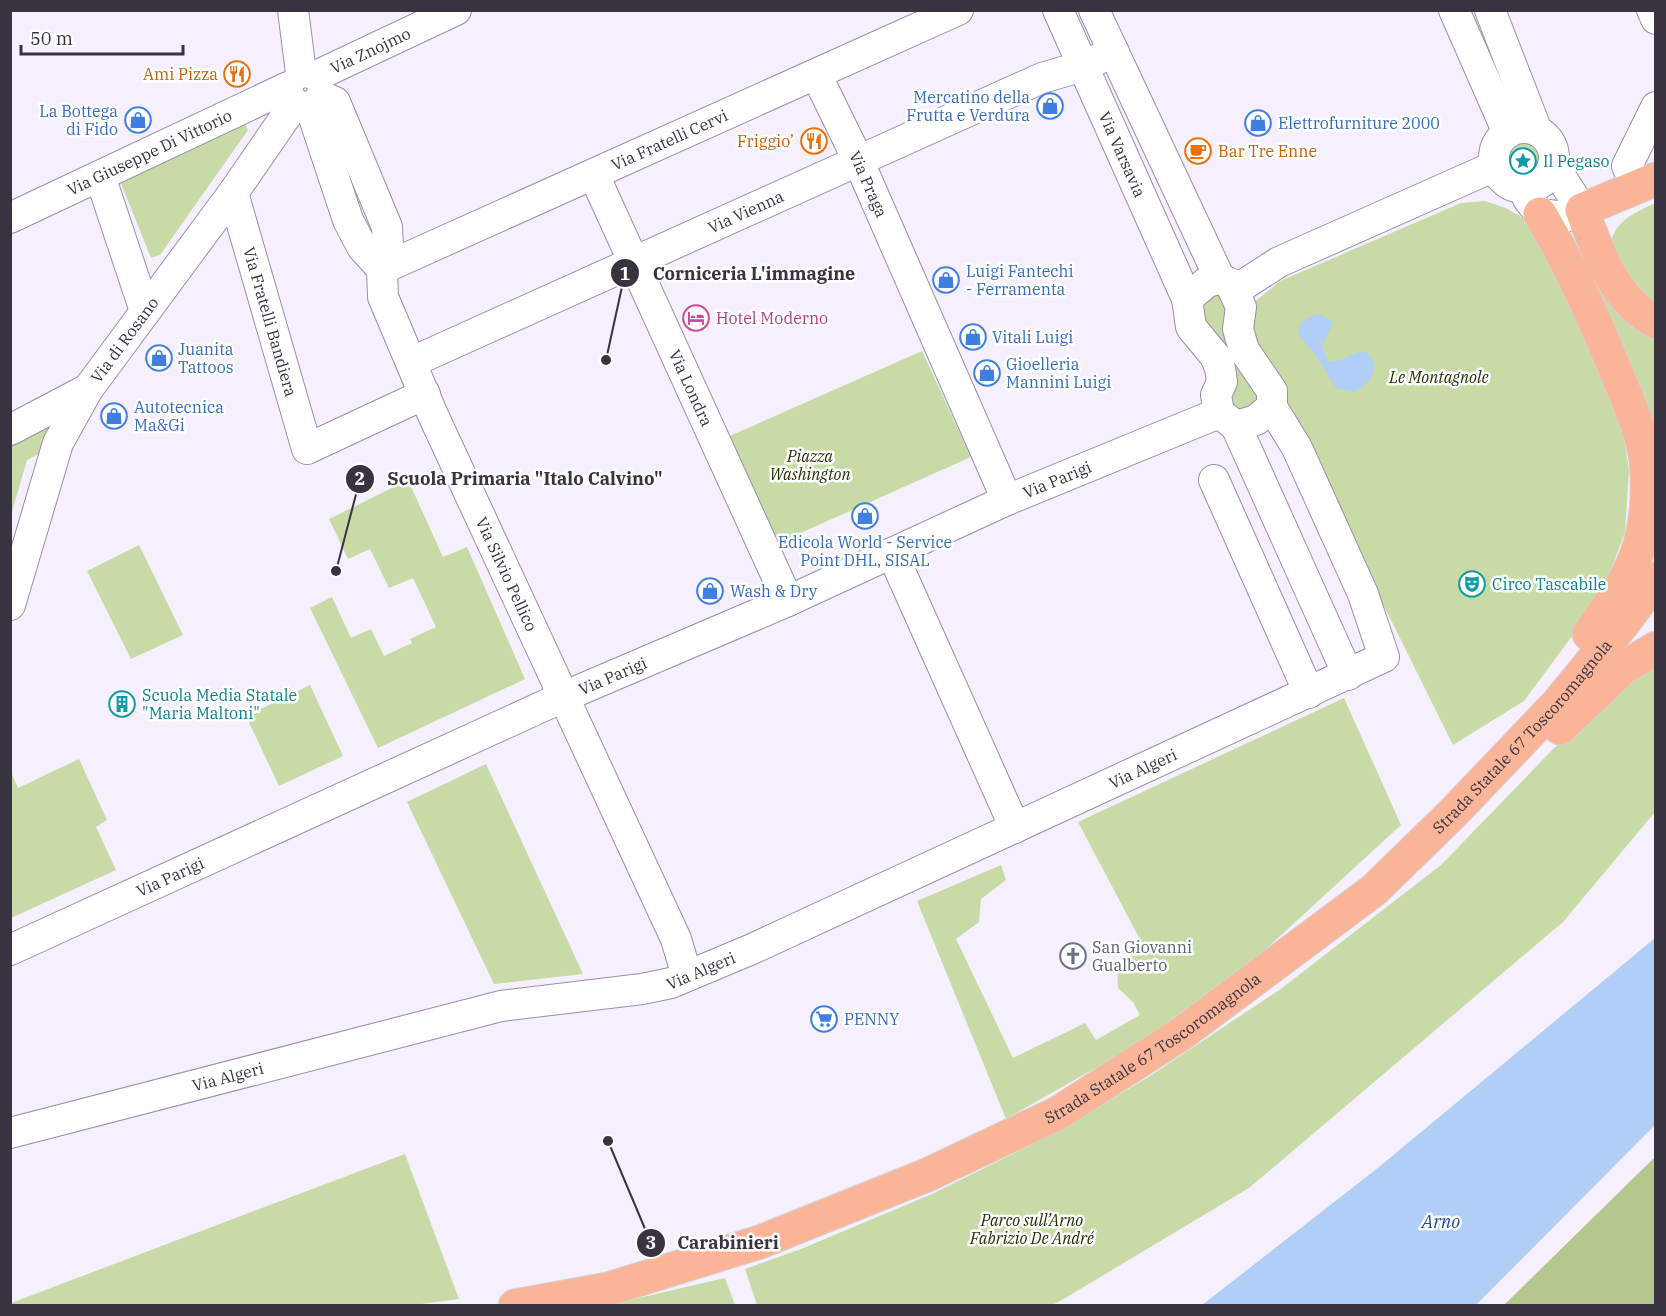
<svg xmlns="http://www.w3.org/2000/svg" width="1666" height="1316" viewBox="0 0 1666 1316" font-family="'IBM Plex Serif',serif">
<rect width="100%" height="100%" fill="#f6f0fe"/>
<g fill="#c8daa6">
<polygon points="244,121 248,130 160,255 151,258 120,181"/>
<circle cx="1524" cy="159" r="21"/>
<polygon points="1485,201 1506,208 1533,224 1620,414 1629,470 1625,532 1601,597 1524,701 1453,745 1254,344 1252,304 1280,281 1461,203"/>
<path d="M 1655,203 L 1655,313 L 1609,249 C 1613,222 1632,214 1655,203 Z"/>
<polygon points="1597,272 1655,334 1656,551 1651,558 1652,513 1585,278"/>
<polygon points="1216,293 1225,297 1262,399 1243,415 1230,405 1198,304"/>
<polygon points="922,351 971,457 778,543 730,436"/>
<polygon points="53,423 44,451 27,460 11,515 11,443"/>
<polygon points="408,480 443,557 467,547 525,679 378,748 310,608 332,597 351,638 371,629 384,656 412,643 410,639 436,627 413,578 389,588 370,549 348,559 329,519"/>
<polygon points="139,545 183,635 131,659 87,571"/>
<polygon points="1655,659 1655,812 1563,922 1249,1188 1062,1300 1052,1305 757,1305 745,1269 801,1249 932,1194 1061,1130 1150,1076 1282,988 1441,865 1589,712"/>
<polygon points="310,685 343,756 279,786 246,716"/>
<polygon points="1344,698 1401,825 1254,960 1136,1045 1006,1119 917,901 1001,865 1006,880 981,899 979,922 956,939 1013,1058 1085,1023 1096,1040 1140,1015 1133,1002 1118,988 1117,963 1144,947 1078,822"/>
<polygon points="79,759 107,820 96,827 116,870 11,918 11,772 18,788"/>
<polygon points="486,764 583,974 494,984 407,802"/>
<polygon points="405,1154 459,1299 406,1306 11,1305 11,1303"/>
<polygon points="725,1278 735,1305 604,1306"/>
</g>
<polygon fill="#b4c78d" points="1655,1157 1655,1305 1504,1305"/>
<g fill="#b0cef6">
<path d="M 1319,314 L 1333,322 L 1322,346 L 1328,361 C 1344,363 1352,350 1366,352 C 1384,368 1370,383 1354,392 L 1336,388 L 1314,353 L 1299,336 C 1297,322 1306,317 1319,314 Z"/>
<polygon points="1655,938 1655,1125 1476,1305 1202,1305 1379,1167"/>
</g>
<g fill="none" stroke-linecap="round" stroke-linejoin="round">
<g stroke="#9a8dab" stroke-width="32">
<g id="minor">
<polyline points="293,10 301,73"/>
<path id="s1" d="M 1058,10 L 1187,299"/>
<polyline points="1094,10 1220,279"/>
<polyline points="1454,10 1508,133"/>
<polyline points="1490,10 1537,131"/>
<polyline points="1652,10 1656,19"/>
<path id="s2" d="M 816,74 L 859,162 L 1007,500"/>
<path id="s3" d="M 316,76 L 456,10"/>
<path id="s4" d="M 321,96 L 335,102 L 387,227 L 388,247 L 382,269 L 383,297 L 433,415 L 676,939 L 687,976"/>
<polyline points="310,106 348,220 362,247 382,269"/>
<circle cx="1524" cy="158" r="30"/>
<path id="s5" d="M 594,175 L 788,601"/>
<polyline points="100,176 145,311"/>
<polyline points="1637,187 1627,166 1656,107"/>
<path id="s6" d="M 233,193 L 307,449 L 425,394"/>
<polyline points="1528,199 1540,214 1565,217 1582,210 1553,165"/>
<path id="s7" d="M 10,218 L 288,87"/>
<path id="s8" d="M 382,269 L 958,10"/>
<polygon points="1220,279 1230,283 1241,307 1238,329 1244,350 1272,391 1272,407 1256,420 1236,426 1219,413 1216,395 1222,382 1220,368 1215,356 1191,327 1187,299 1207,282"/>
<polyline points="1234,291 1279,262 1495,166"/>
<path id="s9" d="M 412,362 L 1042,78 L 1083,66 L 1114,52"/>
<polyline points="1236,426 1348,675"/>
<polyline points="10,430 88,389"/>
<polyline points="1214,480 1309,693"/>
<polyline points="892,553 1015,828"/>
<path id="s10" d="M 10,605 L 58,443 L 88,389 L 233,193 L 295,103"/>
<path id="s11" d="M 10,950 L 563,697 L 788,601 L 1007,500 L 1219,413"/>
<path id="s12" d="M 10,1133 L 501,1006 L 642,989 L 671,983 L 752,949 L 1384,657 L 1363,594 L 1297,448 L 1272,407"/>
</g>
</g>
<g stroke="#d3d2d5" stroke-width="35">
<g id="major">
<path d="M 1656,179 L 1582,210 C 1598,252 1613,299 1656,322"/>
<path d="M 1540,214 C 1571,266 1596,322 1619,379 C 1629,404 1643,434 1646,461 C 1649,491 1647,527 1636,556 C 1625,584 1606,610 1589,634"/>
<polyline points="1560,728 1623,668 1656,648"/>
<path id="s13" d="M 515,1306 L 608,1289 L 760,1242 L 927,1175 L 1058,1113 L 1181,1034 L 1374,890 L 1454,812 L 1557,704 L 1626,620 L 1656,579"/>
</g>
</g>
<use href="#minor" stroke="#fff" stroke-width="30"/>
<use href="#major" stroke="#fab599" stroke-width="33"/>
</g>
<defs>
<g id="restaurant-ring" transform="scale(1.35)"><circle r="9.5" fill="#fff" stroke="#e8710a" stroke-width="1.5"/><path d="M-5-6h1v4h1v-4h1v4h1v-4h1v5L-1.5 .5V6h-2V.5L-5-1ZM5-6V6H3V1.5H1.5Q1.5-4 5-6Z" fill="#e8710a"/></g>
<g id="shop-ring" transform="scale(1.35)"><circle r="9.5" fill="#fff" stroke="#3f7fe0" stroke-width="1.5"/><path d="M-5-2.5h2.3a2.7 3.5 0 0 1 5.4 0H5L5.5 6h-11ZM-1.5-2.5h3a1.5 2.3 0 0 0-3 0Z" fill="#3f7fe0"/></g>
<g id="cafe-ring" transform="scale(1.35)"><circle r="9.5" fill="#fff" stroke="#e8710a" stroke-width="1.5"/><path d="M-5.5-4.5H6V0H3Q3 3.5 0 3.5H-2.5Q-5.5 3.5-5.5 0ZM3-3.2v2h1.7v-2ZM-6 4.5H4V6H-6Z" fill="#e8710a"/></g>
<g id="sight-ring" transform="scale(1.35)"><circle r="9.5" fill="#fff" stroke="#0f9aa8" stroke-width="1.5"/><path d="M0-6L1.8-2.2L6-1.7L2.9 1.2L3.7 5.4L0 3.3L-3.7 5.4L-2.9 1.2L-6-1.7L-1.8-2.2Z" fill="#0f9aa8"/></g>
<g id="hotel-ring" transform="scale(1.35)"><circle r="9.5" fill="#fff" stroke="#d1479c" stroke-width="1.5"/><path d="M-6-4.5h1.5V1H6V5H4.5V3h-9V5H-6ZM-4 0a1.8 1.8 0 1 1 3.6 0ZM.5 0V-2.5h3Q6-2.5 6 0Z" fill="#d1479c"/></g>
<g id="theatre-ring" transform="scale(1.35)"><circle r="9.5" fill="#fff" stroke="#0f9aa8" stroke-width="1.5"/><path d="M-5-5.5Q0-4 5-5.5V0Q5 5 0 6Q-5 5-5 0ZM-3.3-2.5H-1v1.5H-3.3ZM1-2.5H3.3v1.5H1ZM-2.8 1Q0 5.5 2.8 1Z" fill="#0f9aa8"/></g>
<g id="building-ring" transform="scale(1.35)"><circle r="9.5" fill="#fff" stroke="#0f9aa8" stroke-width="1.5"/><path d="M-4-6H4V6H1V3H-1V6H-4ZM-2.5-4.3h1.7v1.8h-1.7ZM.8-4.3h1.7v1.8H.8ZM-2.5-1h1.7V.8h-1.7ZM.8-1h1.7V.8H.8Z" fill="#0f9aa8"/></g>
<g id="church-ring" transform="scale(1.35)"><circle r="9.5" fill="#fff" stroke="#6b7280" stroke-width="1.5"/><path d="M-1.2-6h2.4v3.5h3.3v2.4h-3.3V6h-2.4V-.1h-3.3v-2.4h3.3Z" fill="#6b7280"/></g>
<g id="supermarket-ring" transform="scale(1.35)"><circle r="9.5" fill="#fff" stroke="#3f7fe0" stroke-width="1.5"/><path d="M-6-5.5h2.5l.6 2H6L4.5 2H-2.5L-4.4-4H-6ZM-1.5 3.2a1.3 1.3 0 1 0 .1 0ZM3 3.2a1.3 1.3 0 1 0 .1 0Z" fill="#3f7fe0"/></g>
</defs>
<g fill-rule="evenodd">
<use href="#restaurant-ring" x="237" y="74"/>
<use href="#shop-ring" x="1050" y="106"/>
<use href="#shop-ring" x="138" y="120"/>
<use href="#shop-ring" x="1258" y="123"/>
<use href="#restaurant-ring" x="814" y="141"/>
<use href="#cafe-ring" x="1198" y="151"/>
<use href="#sight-ring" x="1523" y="161"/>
<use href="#shop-ring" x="946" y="280"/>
<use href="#hotel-ring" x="696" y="318"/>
<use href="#shop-ring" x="973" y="337"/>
<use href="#shop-ring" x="159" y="358"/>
<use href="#shop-ring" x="987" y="373"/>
<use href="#shop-ring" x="114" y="416"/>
<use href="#shop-ring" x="865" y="516"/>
<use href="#theatre-ring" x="1472" y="584"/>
<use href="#shop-ring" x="710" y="591"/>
<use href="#building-ring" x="122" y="704"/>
<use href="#church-ring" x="1073" y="956"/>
<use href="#supermarket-ring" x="824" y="1019"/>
</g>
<g text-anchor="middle" stroke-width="5" stroke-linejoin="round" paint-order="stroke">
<g font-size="16" fill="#38333f" stroke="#fff">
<text dy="6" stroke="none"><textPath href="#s3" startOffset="60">Via Znojmo</textPath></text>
<text dy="6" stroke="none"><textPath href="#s8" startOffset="315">Via Fratelli Cervi</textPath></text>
<text dy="6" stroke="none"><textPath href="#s7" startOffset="154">Via Giuseppe Di Vittorio</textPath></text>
<text dy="6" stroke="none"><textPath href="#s1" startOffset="158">Via Varsavia</textPath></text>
<text dy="6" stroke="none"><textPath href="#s2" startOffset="122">Via Praga</textPath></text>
<text dy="6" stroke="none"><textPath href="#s9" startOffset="366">Via Vienna</textPath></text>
<text dy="6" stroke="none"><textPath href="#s6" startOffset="134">Via Fratelli Bandiera</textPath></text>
<text dy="6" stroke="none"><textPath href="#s10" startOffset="292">Via di Rosano</textPath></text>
<text dy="6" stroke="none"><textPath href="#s5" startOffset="234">Via Londra</textPath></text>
<text dy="6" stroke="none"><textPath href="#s11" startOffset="1148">Via Parigi</textPath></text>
<text dy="6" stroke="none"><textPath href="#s4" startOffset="525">Via Silvio Pellico</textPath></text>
<text dy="6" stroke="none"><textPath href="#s11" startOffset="662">Via Parigi</textPath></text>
<text dy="6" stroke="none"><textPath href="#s13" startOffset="1179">Strada Statale 67 Toscoromagnola</textPath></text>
<text dy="6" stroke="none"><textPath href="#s12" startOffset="1197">Via Algeri</textPath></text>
<text dy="6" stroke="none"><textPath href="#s11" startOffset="176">Via Parigi</textPath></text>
<text dy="6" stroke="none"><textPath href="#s12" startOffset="711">Via Algeri</textPath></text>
<text dy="6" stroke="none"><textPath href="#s13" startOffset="693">Strada Statale 67 Toscoromagnola</textPath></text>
<text dy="6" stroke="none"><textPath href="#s12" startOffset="225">Via Algeri</textPath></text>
</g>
<g font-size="16" fill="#c56008" stroke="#fff" text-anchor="end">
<text x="218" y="80">Ami Pizza</text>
<text x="794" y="147">Friggio’</text>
<text x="1218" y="157" text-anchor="start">Bar Tre Enne</text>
</g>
<g font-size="16" fill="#366cbe" stroke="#fff" text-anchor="start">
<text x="1030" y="103" text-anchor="end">Mercatino della<tspan x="1030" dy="18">Frutta e Verdura</tspan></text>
<text x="118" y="117" text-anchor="end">La Bottega<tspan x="118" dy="18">di Fido</tspan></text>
<text x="1278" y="129">Elettrofurniture 2000</text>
<text x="966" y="277">Luigi Fantechi<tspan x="966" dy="18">- Ferramenta</tspan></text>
<text x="992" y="343">Vitali Luigi</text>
<text x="178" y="355">Juanita<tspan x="178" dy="18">Tattoos</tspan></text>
<text x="1006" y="370">Gioelleria<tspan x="1006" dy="18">Mannini Luigi</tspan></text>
<text x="134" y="413">Autotecnica<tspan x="134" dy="18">Ma&amp;Gi</tspan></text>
<text x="865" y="548" text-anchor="middle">Edicola World - Service<tspan x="865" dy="18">Point DHL, SISAL</tspan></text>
<text x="730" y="597">Wash &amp; Dry</text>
<text x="844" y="1025">PENNY</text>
</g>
<g font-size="16" fill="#0d838f" stroke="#fff" text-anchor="start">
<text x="1543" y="167">Il Pegaso</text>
<text x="1492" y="590">Circo Tascabile</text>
<text x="142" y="701">Scuola Media Statale<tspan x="142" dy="18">"Maria Maltoni"</tspan></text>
</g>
<g font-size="16" fill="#b23c85" stroke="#fff" text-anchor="start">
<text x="716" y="324">Hotel Moderno</text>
</g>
<g font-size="16" font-style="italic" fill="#243004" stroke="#fff">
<text x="1439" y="383">Le Montagnole</text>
<text x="810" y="462">Piazza<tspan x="810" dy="18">Washington</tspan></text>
<text x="1032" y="1226">Parco sull’Arno<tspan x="1032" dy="18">Fabrizio De André</tspan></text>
</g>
<g font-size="16" fill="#5b616d" stroke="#fff" text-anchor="start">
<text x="1092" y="953">San Giovanni<tspan x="1092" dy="18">Gualberto</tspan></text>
</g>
<g font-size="18" font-style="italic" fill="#1c4d88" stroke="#fff">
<text x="1441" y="1228">Arno</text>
</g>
</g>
<path fill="none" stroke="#38333f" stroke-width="2" d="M606 360L625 273M336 571L360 479M608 1141L651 1243"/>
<g fill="#38333f" stroke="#fff" stroke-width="2">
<circle cx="606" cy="360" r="6"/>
<circle cx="336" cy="571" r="6"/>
<circle cx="608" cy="1141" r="6"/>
<circle cx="625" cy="273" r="15"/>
<circle cx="360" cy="479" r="15"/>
<circle cx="651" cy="1243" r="15"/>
</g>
<g font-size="18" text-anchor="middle" font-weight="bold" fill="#fff">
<text x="625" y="280">1</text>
<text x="360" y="485">2</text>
<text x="651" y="1249">3</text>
</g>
<g font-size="18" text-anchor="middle" font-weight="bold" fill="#38333f" stroke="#fff" stroke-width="5" stroke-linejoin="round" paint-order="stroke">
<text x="754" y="280">Corniceria L'immagine</text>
<text x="525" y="485">Scuola Primaria "Italo Calvino"</text>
<text x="728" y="1249">Carabinieri</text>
</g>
<rect width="1666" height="1316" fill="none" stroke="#38333f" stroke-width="24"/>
<path d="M21 45v9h162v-9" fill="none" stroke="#38333f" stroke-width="3"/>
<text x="30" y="45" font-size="18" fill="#38333f" stroke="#ffffff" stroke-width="4.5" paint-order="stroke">50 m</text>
</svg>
